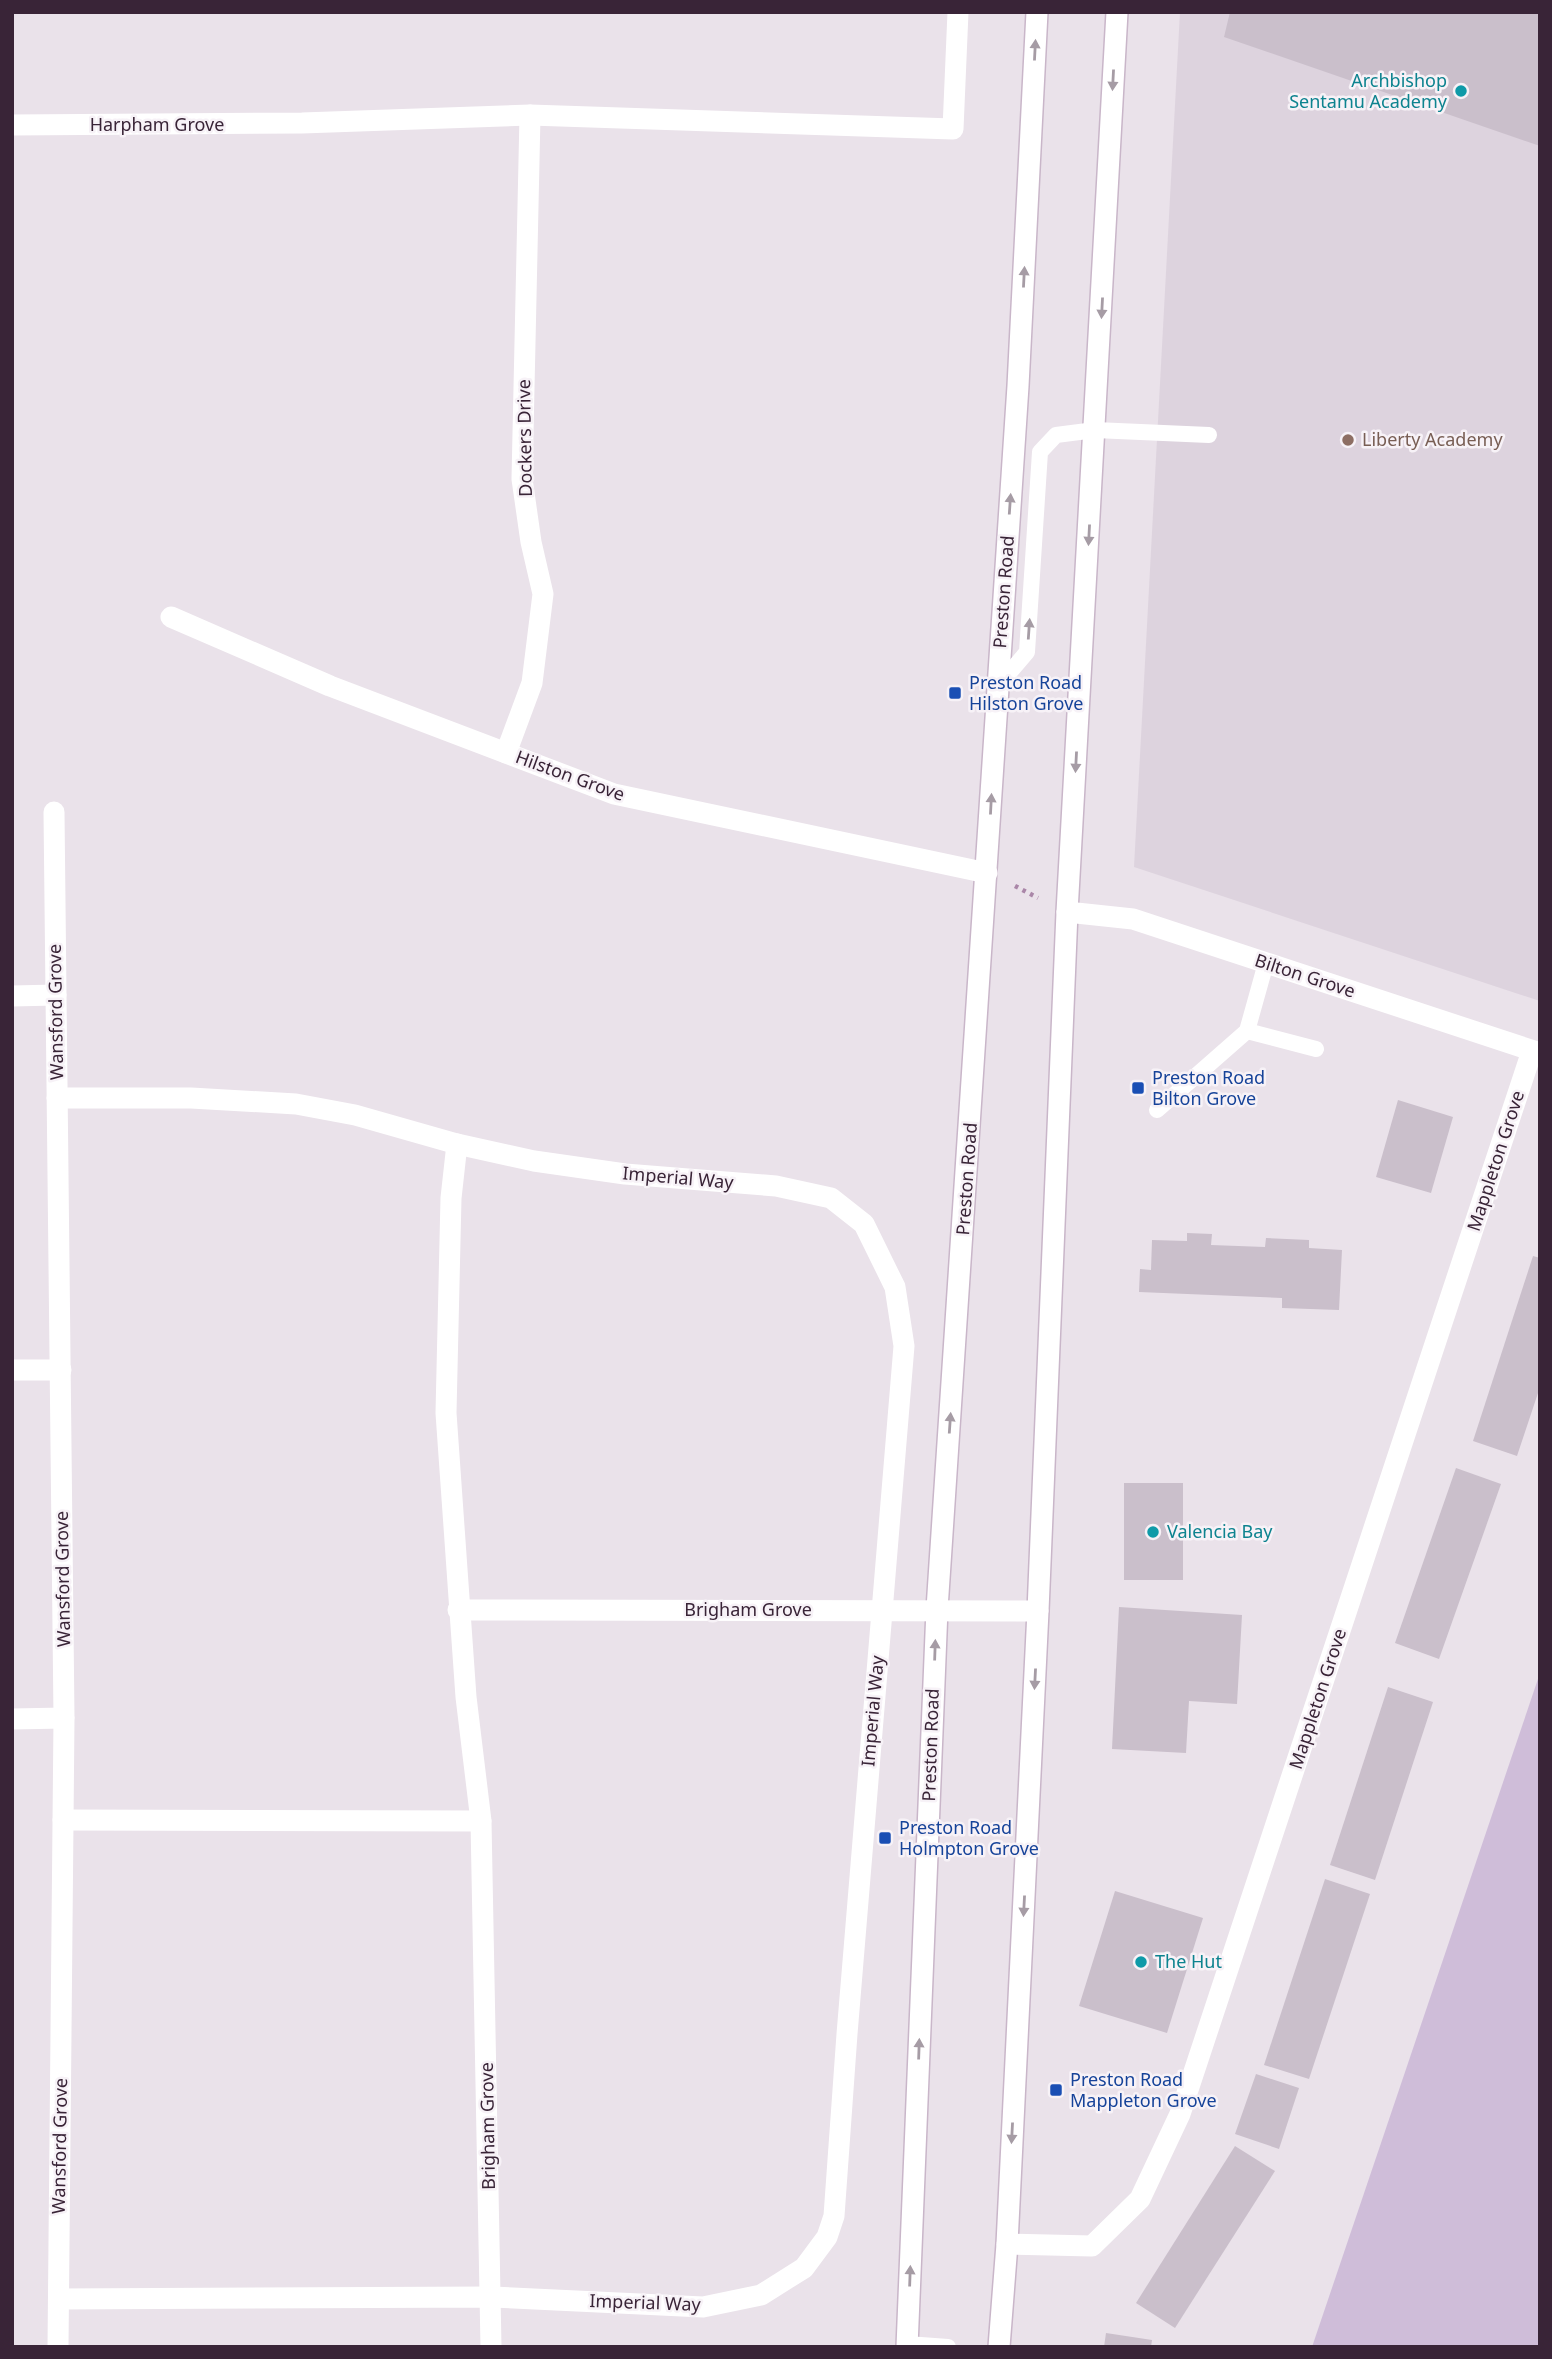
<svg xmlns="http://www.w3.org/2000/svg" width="1552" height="2359" viewBox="0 0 1552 2359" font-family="'Noto Sans',sans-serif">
<rect width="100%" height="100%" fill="#eae2ea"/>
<polygon fill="#ddd3de" points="1180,12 1540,12 1540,1001 1134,867"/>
<polygon fill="#cfbdd9" points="1540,1673 1540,2347 1312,2347"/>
<g fill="#cabfcb">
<polygon points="1230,12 1540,12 1540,146 1224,37"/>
<polygon points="1398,1100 1453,1117 1431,1193 1376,1177"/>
<polygon points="1187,1233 1212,1234 1211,1245 1265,1247 1266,1238 1309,1240 1309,1248 1342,1250 1339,1310 1282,1308 1282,1298 1139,1292 1140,1269 1151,1270 1152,1240 1187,1241"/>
<polygon points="1533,1256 1540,1258 1540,1387 1517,1456 1473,1441"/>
<polygon points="1456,1468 1501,1484 1439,1659 1395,1643"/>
<rect x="1124" y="1483" width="59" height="97"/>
<polygon points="1119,1607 1242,1615 1237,1704 1189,1701 1186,1753 1112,1749"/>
<polygon points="1388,1687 1433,1702 1375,1880 1330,1865"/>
<polygon points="1325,1879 1370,1894 1309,2079 1264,2065"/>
<polygon points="1115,1891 1203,1918 1167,2033 1079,2006"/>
<polygon points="1256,2074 1299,2088 1279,2149 1235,2134"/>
<polygon points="1235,2146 1275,2171 1175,2328 1136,2303"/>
<polygon points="1106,2333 1152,2340 1151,2347 1104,2347"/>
</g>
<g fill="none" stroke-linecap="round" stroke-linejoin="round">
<g stroke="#c9b6c9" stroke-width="24">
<g id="secondary">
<polyline points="907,2347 937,1609 1018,386 1037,12"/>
<polyline points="999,2347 1007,2244 1038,1611 1067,912 1117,12"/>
</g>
</g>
<polyline stroke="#aa86a8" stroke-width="4.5" stroke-dasharray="3.5 5" stroke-linecap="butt" points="1015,886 1038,898"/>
<g stroke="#fff" stroke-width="16">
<polyline points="998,686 1027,652 1040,452 1056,435 1095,430 1209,435"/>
<polyline points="1247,1031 1316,1049"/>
<polyline points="1157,1110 1247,1031 1266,963"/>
<polyline points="907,2344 948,2347"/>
</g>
<g stroke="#fff" stroke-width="21">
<polyline points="12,125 302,123 530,115 953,129 958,12"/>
<polyline points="171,617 330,686 614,794 987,873"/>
<polyline points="506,753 532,683 543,594 531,542 522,479 530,115"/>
<polyline points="54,812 64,1718 58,2347"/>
<polyline points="1067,912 1133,919 1540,1053"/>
<polyline points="12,996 56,995"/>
<polyline points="57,1098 191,1098 296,1104 355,1115 457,1144 534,1161 625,1174 776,1186 831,1198 864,1224 895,1287 904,1346 847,2034 834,2216 827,2237 804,2268 761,2295 703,2307 492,2297 59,2299"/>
<polyline points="457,1144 451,1198 446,1413 466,1697 481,1821 491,2347"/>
<polyline points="12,1370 61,1370"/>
<polyline points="458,1610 1038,1611"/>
<polyline points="12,1719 64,1718"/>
<polyline points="63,1820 481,1821"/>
<polyline points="1007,2244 1092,2246 1140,2199 1180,2114 1532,1051"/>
</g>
<use href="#secondary" stroke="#fff" stroke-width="21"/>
</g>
<defs><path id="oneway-solid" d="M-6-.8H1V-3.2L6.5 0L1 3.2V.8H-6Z" transform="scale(1.75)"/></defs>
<g fill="#a69ca5">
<use href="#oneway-solid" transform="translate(1035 50) rotate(-87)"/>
<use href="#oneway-solid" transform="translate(1113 80) rotate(93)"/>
<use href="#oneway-solid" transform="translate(1024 277) rotate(-87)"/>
<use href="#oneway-solid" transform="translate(1102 308) rotate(93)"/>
<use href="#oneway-solid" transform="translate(1010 504) rotate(-86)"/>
<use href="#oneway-solid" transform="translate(1089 535) rotate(93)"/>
<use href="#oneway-solid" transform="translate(1029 629) rotate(-86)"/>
<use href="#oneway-solid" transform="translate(1076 762) rotate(93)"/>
<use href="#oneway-solid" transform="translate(991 804) rotate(-87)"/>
<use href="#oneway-solid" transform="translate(950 1423) rotate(-86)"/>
<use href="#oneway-solid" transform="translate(935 1650) rotate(-88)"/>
<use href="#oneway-solid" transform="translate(1035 1679) rotate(93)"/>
<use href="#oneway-solid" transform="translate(1024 1906) rotate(93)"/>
<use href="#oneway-solid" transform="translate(919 2049) rotate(-88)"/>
<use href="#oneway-solid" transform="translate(1012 2133) rotate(93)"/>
<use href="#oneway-solid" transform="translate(910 2276) rotate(-88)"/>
</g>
<g fill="#0f9aa8" stroke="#f7f2f7" stroke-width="2.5">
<circle cx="1461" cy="91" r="7"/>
<circle cx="1153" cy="1532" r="7"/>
<circle cx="1141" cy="1962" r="7"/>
</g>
<circle fill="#8d6e63" stroke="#f7f2f7" stroke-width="2.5" cx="1348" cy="440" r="7"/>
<g fill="#1a4fb4" stroke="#f7f2f7" stroke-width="2.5">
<rect x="948" y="686" width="14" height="14" rx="3.5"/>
<rect x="1131" y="1081" width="14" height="14" rx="3.5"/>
<rect x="878" y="1831" width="14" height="14" rx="3.5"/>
<rect x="1049" y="2083" width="14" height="14" rx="3.5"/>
</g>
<g text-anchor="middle" stroke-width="5" stroke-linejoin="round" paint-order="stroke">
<g font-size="18" fill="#0d838f" stroke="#f7f2f7" text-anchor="start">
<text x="1447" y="87" text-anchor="end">Archbishop<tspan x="1447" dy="21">Sentamu Academy</tspan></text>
<text x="1167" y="1538">Valencia Bay</text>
<text x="1155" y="1968">The Hut</text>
</g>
<g font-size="18" fill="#392437" stroke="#f7f2f7">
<text x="157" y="131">Harpham Grove</text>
<text transform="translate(525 438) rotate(-91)" y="6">Dockers Drive</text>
<text transform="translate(1004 592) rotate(-86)" y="6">Preston Road</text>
<text transform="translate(570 776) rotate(20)" y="6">Hilston Grove</text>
<text transform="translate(1305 976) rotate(18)" y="6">Bilton Grove</text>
<text transform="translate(56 1012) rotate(-91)" y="6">Wansford Grove</text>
<text transform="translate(1496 1161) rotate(-72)" y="6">Mappleton Grove</text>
<text transform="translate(678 1178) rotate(5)" y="6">Imperial Way</text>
<text transform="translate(967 1179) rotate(-86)" y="6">Preston Road</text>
<text transform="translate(63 1579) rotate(-91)" y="6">Wansford Grove</text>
<text x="748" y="1616">Brigham Grove</text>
<text transform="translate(1318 1699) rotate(-72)" y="6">Mappleton Grove</text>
<text transform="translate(873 1711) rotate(-85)" y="6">Imperial Way</text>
<text transform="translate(931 1745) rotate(-88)" y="6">Preston Road</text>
<text transform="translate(488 2126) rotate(-91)" y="6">Brigham Grove</text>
<text transform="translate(60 2146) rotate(-89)" y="6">Wansford Grove</text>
<text transform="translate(645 2303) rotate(2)" y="6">Imperial Way</text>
</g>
<g font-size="18" fill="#785e54" stroke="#f7f2f7" text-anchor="start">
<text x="1362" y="446">Liberty Academy</text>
</g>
<g font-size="18" fill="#164399" stroke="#f7f2f7" text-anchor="start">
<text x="969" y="689">Preston Road<tspan x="969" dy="21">Hilston Grove</tspan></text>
<text x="1152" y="1084">Preston Road<tspan x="1152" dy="21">Bilton Grove</tspan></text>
<text x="899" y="1834">Preston Road<tspan x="899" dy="21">Holmpton Grove</tspan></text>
<text x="1070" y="2086">Preston Road<tspan x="1070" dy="21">Mappleton Grove</tspan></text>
</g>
</g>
<rect width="1552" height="2359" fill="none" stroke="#392437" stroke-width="28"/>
</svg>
